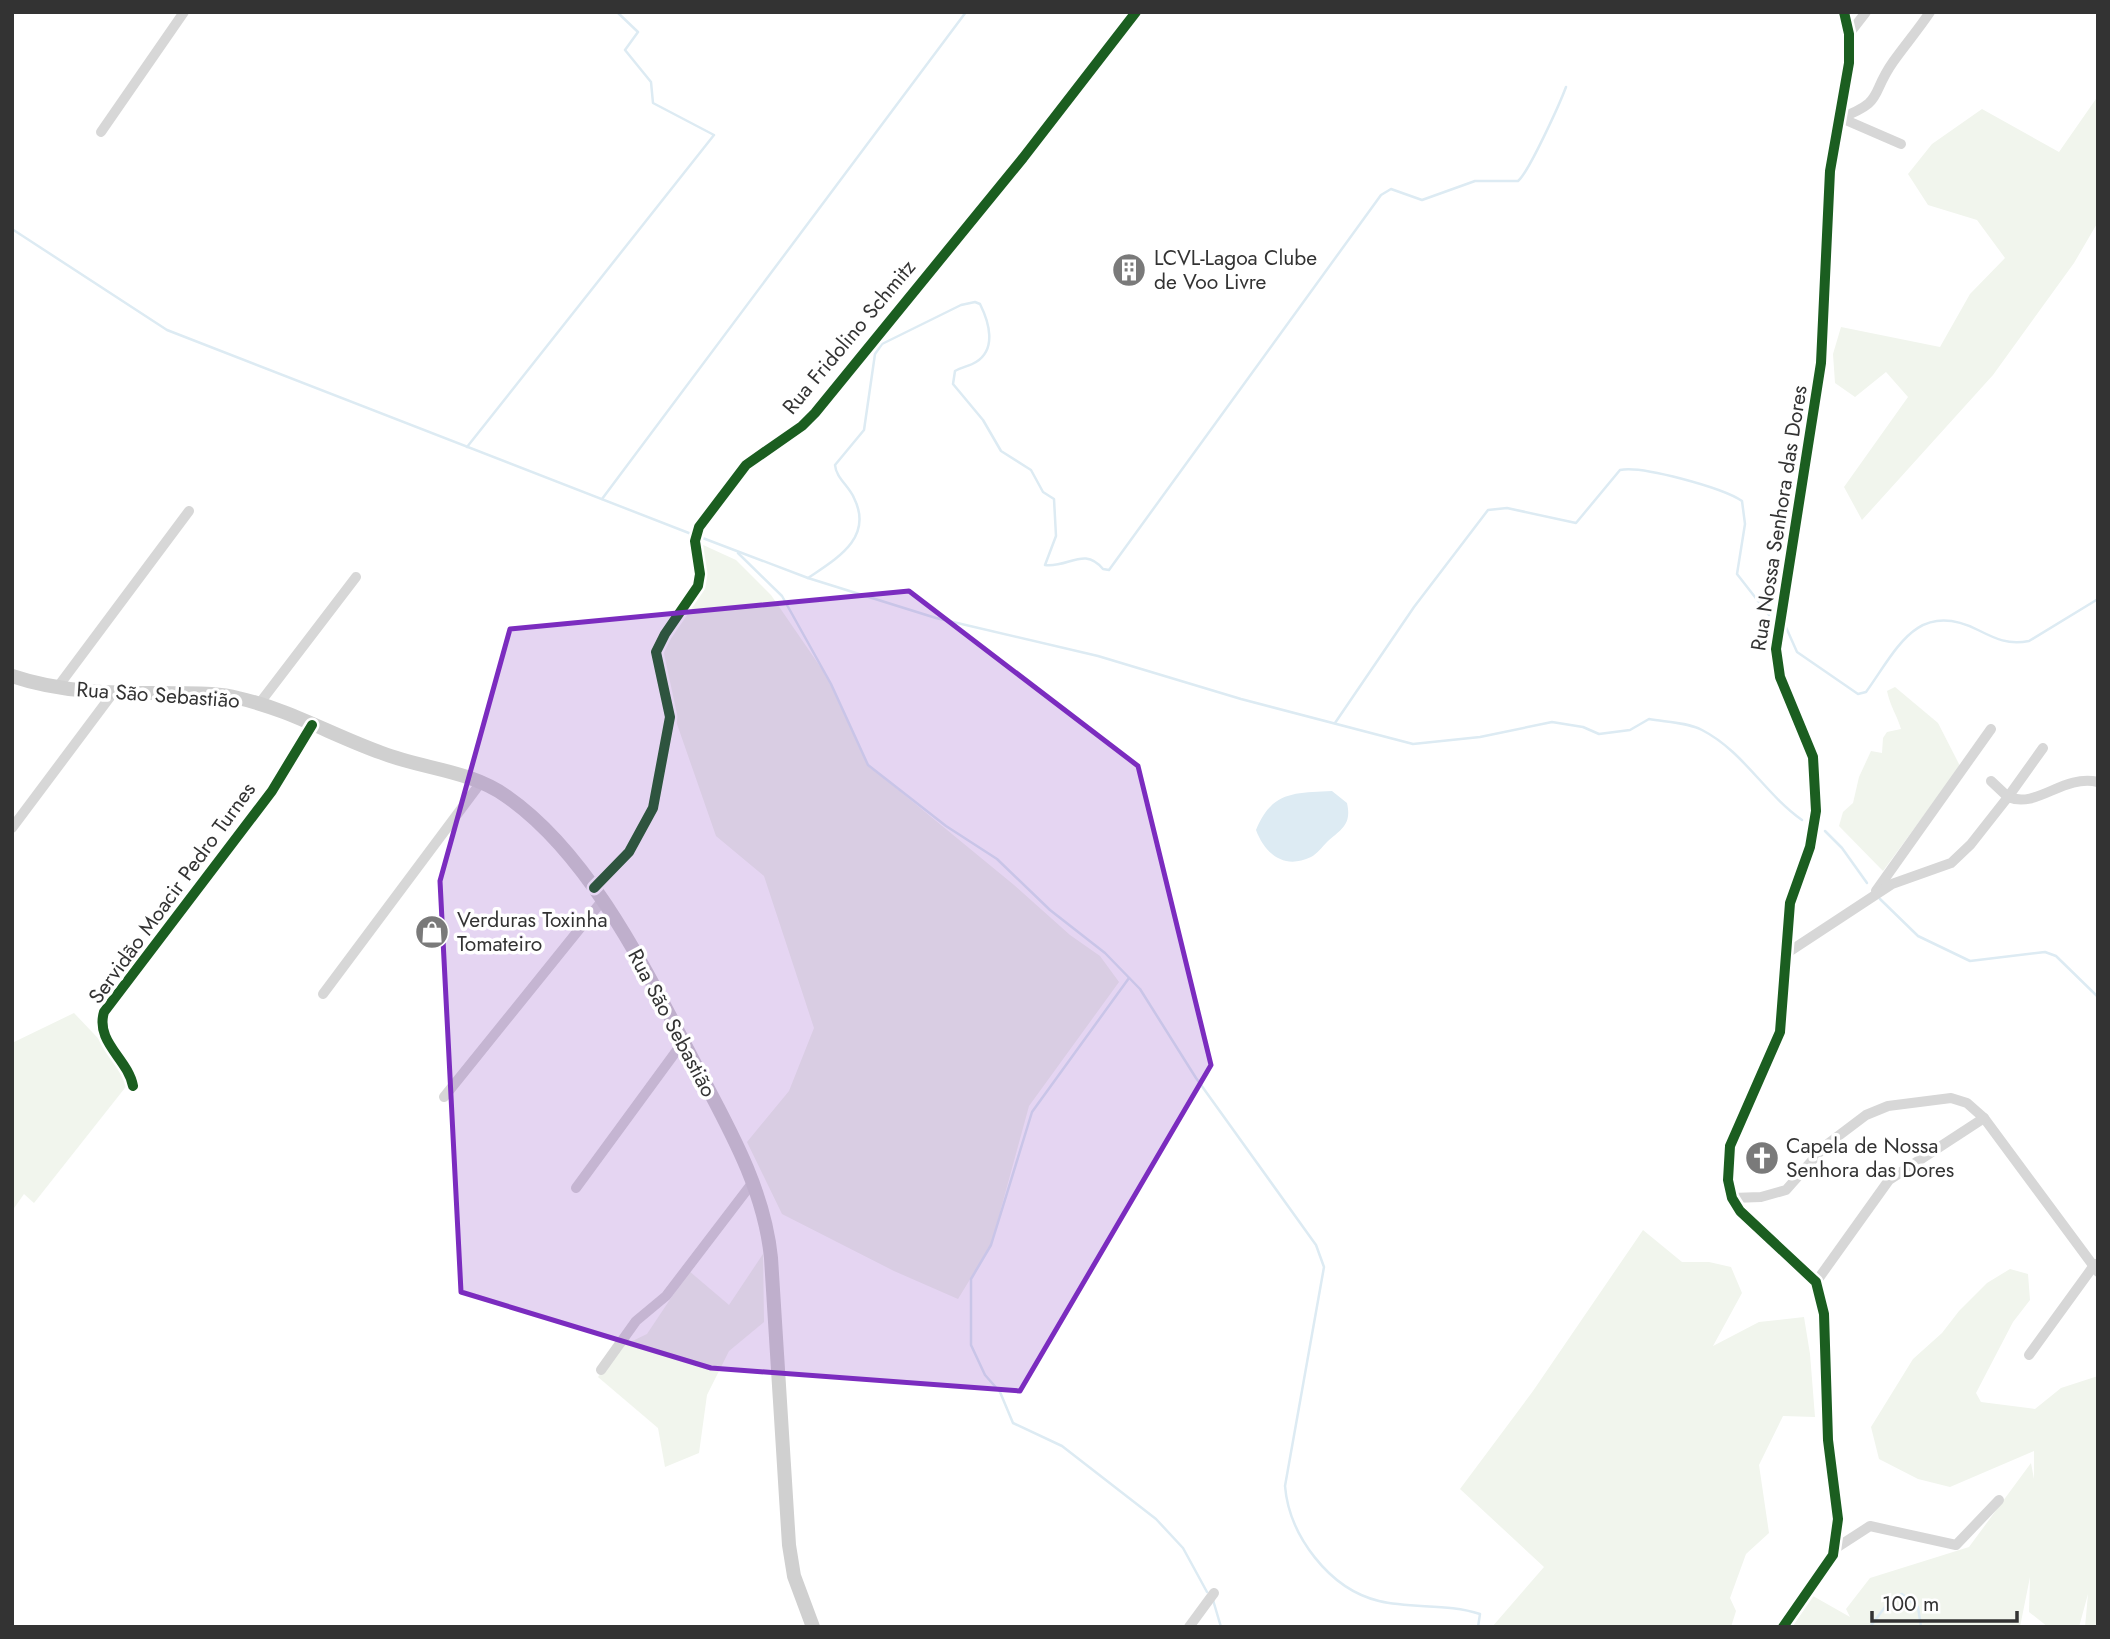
<svg xmlns="http://www.w3.org/2000/svg" width="2110" height="1639" viewBox="0 0 2110 1639" font-family="Jost,sans-serif">
<rect width="100%" height="100%" fill="#fff"/>
<g fill="#f1f5ed">
<polygon points="2098,96 2098,222 2074,263 1993,375 1862,520 1844,487 1908,397 1886,372 1855,397 1835,383 1833,354 1841,327 1940,347 1970,294 2005,258 1977,220 1928,205 1908,174 1932,144 1982,109 2059,152"/>
<polygon points="701,544 736,560 771,595 826,675 868,765 1014,885 1070,935 1100,956 1119,982 1029,1106 991,1245 958,1299 894,1271 782,1214 747,1142 789,1091 814,1028 764,876 716,836 669,701 656,652 693,596"/>
<path d="M 1895,687 L 1938,723 L 1960,766 L 1883,871 L 1839,826 L 1843,812 L 1853,803 L 1859,777 L 1871,751 L 1882,753 L 1883,738 L 1887,732 L 1901,729 C 1897,715 1890,706 1887,691 Z"/>
<polygon points="74,1013 112,1053 128,1084 34,1203 24,1194 12,1211 12,1043"/>
<polygon points="1643,1230 1682,1262 1709,1262 1731,1267 1742,1293 1713,1346 1759,1322 1804,1317 1810,1354 1815,1417 1783,1416 1759,1465 1769,1533 1746,1554 1730,1598 1736,1611 1731,1627 1492,1627 1544,1567 1460,1489 1533,1391"/>
<polygon points="763,1254 764,1322 729,1351 707,1395 699,1453 665,1467 658,1428 598,1377 624,1345 647,1334 689,1271 729,1305"/>
<polygon points="2010,1269 2028,1274 2030,1300 2013,1322 1976,1393 1981,1402 2035,1409 2061,1388 2098,1376 2098,1627 2085,1627 2088,1594 2079,1627 2048,1627 2029,1612 2030,1577 2020,1627 1792,1627 1813,1596 1850,1617 1846,1609 1870,1578 1969,1547 2031,1463 2034,1479 2034,1451 1950,1487 1918,1479 1879,1459 1871,1427 1913,1359 1942,1333 1959,1311 1987,1283"/>
</g>
<path fill="#ddebf3" d="M 1332,791 L 1347,803 C 1352,825 1341,829 1327,842 C 1322,847 1317,854 1311,857 C 1284,870 1265,854 1256,830 C 1272,791 1294,793 1332,791 Z"/>
<g fill="none" stroke-linecap="round" stroke-linejoin="round">
<g stroke="#ddebf3" stroke-width="2.5">
<polyline points="12,229 167,330 694,535"/>
<polyline points="467,447 714,135 653,103 651,82 625,50 638,32 617,12"/>
<polyline points="602,499 966,12"/>
<path d="M 700,537 L 808,578 L 936,618 L 1098,656 L 1241,699 L 1413,744 L 1480,737 L 1552,722 L 1583,727 L 1599,734 L 1630,730 L 1649,719 C 1665,722 1687,722 1702,730 C 1743,751 1765,794 1802,820"/>
<path d="M 738,553 L 782,596 L 831,684 L 868,765 L 946,826 L 997,859 L 1050,910 L 1105,953 L 1140,989 L 1196,1078 L 1316,1245 L 1324,1267 L 1285,1486 C 1289,1535 1329,1589 1379,1601 C 1412,1609 1448,1603 1480,1614 L 1478,1627"/>
<path d="M 808,578 C 836,559 874,538 854,498 C 849,486 836,478 835,465 L 864,430 L 875,354 L 882,344 L 961,305 L 975,302 L 980,304 C 989,322 997,349 976,362 C 970,366 962,367 955,371 L 953,384 L 983,420 L 1001,451 L 1031,470 L 1043,492 L 1054,499 L 1056,536 L 1045,565 C 1069,568 1084,546 1103,569 L 1109,570 L 1381,195 L 1391,189 L 1422,200 L 1475,181 L 1518,181 C 1529,172 1560,103 1566,87"/>
<path d="M 1785,625 L 1797,652 L 1858,694 L 1866,692 C 1897,649 1917,599 1978,630 C 1996,639 2008,645 2029,641 L 2098,599"/>
<path d="M 1335,723 L 1414,607 L 1488,510 L 1507,508 L 1576,523 L 1620,470 C 1641,465 1723,488 1742,501 L 1745,524 L 1737,574 L 1769,615"/>
<polyline points="1825,831 1842,848 1867,883"/>
<polyline points="1880,899 1918,936 1970,961 2045,952 2056,956 2098,997"/>
<polyline points="1129,978 1032,1112 991,1245 971,1279 971,1345 985,1375 1000,1392 1013,1423 1062,1446 1156,1519 1183,1548 1207,1592"/>
<polyline points="1213,1600 1221,1627"/>
<polyline points="1870,1627 1891,1599 1902,1594 1918,1607 1921,1627"/>
</g>
<g stroke="#d7d7d7" stroke-width="10">
<polyline points="1849,34 1866,12"/>
<polyline points="1841,118 1901,144"/>
<path d="M 1838,119 C 1886,101 1869,96 1893,62 C 1905,45 1918,30 1930,12"/>
<polyline points="101,132 184,12"/>
<polyline points="57,688 189,511"/>
<polyline points="259,704 356,577"/>
<polyline points="1991,781 2008,797 2043,748"/>
<polyline points="12,828 113,693"/>
<polyline points="594,888 629,852 653,808 670,717 656,652 665,634 698,586 700,574 695,541 699,527 746,465 802,426 815,413 1023,158 1136,12"/>
<polyline points="1876,891 1991,729"/>
<path d="M 1784,955 L 1892,884 L 1951,863 L 1971,844 L 2008,797 C 2038,809 2062,774 2098,782"/>
<polyline points="323,994 482,781"/>
<path d="M 133,1086 C 128,1059 95,1042 104,1012 L 272,791 L 312,725"/>
<polyline points="444,1097 602,901"/>
<polyline points="576,1188 683,1042"/>
<polyline points="1732,1198 1761,1197 1786,1190 1825,1146 1866,1115 1888,1106 1951,1098 1967,1103 1984,1118 2098,1272"/>
<polyline points="1816,1282 1889,1180 1984,1118"/>
<polyline points="2029,1355 2095,1264"/>
<polyline points="601,1370 636,1321 666,1296 753,1182"/>
<polyline points="1836,1548 1870,1526 1956,1545 1999,1500"/>
<polyline points="1189,1627 1214,1593"/>
</g>
<polyline stroke="#d7d7d7" stroke-width="12" points="1783,1627 1833,1555 1838,1519 1828,1440 1824,1314 1816,1282 1740,1211 1732,1198 1728,1180 1730,1146 1780,1032 1790,903 1810,847 1816,811 1813,757 1780,677 1776,649 1821,363 1830,171 1849,63 1849,34 1844,12"/>
<path stroke="#d0d0d0" stroke-width="14" d="M 12,676 C 62,693 113,693 164,693 C 189,694 214,692 238,698 C 288,709 334,736 382,753 C 423,769 469,770 506,796 C 591,855 647,973 694,1062 C 727,1125 764,1187 771,1258 L 789,1545 L 794,1576 L 813,1627"/>
<g stroke="#fff" stroke-width="15">
<g id="cycleway">
<polyline points="594,888 629,852 653,808 670,717 656,652 665,634 698,586 700,574 695,541 699,527 746,465 802,426 815,413 1023,158 1136,12"/>
<path d="M 133,1086 C 128,1059 95,1042 104,1012 L 272,791 L 312,725"/>
<polyline points="1783,1627 1833,1555 1838,1519 1828,1440 1824,1314 1816,1282 1740,1211 1732,1198 1728,1180 1730,1146 1780,1032 1790,903 1810,847 1816,811 1813,757 1780,677 1776,649 1821,363 1830,171 1849,63 1849,34 1844,12"/>
</g>
</g>
<use href="#cycleway" stroke="#1b5e20" stroke-width="10"/>
</g>
<path fill="#7b2cbf" fill-opacity="0.2" stroke="#7b2cbf" stroke-width="5" stroke-linejoin="round" d="M 909,591 L 1138,766 L 1211,1065 L 1020,1391 L 711,1368 L 461,1292 L 440,881 L 510,629 Z"/>
<defs>
<g id="building-disc" transform="scale(1.75)"><circle r="9.5" fill="#7a7a7a" stroke="#fff"/><path d="M-4-6H4V6H1V3H-1V6H-4ZM-2.5-4.3h1.7v1.8h-1.7ZM.8-4.3h1.7v1.8H.8ZM-2.5-1h1.7V.8h-1.7ZM.8-1h1.7V.8H.8Z" fill="#fff"/></g>
<g id="shop-disc" transform="scale(1.75)"><circle r="9.5" fill="#7a7a7a" stroke="#fff"/><path d="M-5-2.5h2.3a2.7 3.5 0 0 1 5.4 0H5L5.5 6h-11ZM-1.5-2.5h3a1.5 2.3 0 0 0-3 0Z" fill="#fff"/></g>
<g id="church-disc" transform="scale(1.75)"><circle r="9.5" fill="#7a7a7a" stroke="#fff"/><path d="M-1.2-6h2.4v3.5h3.3v2.4h-3.3V6h-2.4V-.1h-3.3v-2.4h3.3Z" fill="#fff"/></g>
</defs>
<g fill-rule="evenodd">
<use href="#building-disc" x="1129" y="270"/>
<use href="#shop-disc" x="432" y="932"/>
<use href="#church-disc" x="1762" y="1158"/>
</g>
<g text-anchor="middle" stroke-width="7" stroke-linejoin="round" paint-order="stroke">
<g font-size="21" fill="#333" stroke="#fff" text-anchor="start">
<text x="1154" y="265">LCVL-Lagoa Clube<tspan x="1154" dy="24">de Voo Livre</tspan></text>
<text x="457" y="927">Verduras Toxinha<tspan x="457" dy="24">Tomateiro</tspan></text>
<text x="1786" y="1153">Capela de Nossa<tspan x="1786" dy="24">Senhora das Dores</tspan></text>
</g>
<g font-size="21" fill="#333" stroke="#fff">
<text transform="translate(849 337) rotate(-50)" y="7">Rua Fridolino Schmitz</text>
<text transform="translate(1779 518) rotate(-81)" y="7">Rua Nossa Senhora das Dores</text>
<text transform="translate(158 695) rotate(4)" y="7">Rua São Sebastião</text>
<text transform="translate(172 893) rotate(-54)" y="7">Servidão Moacir Pedro Turnes</text>
<text transform="translate(672 1023) rotate(62)" y="7">Rua São Sebastião</text>
</g>
</g>
<rect width="2110" height="1639" fill="none" stroke="#333333" stroke-width="28"/>
<path d="M1872 1611v10h145v-10" fill="none" stroke="#333333" stroke-width="3.5"/>
<text x="1882" y="1611" font-size="21" fill="#333333" stroke="#ffffff" stroke-width="5" paint-order="stroke">100 m</text>
</svg>
